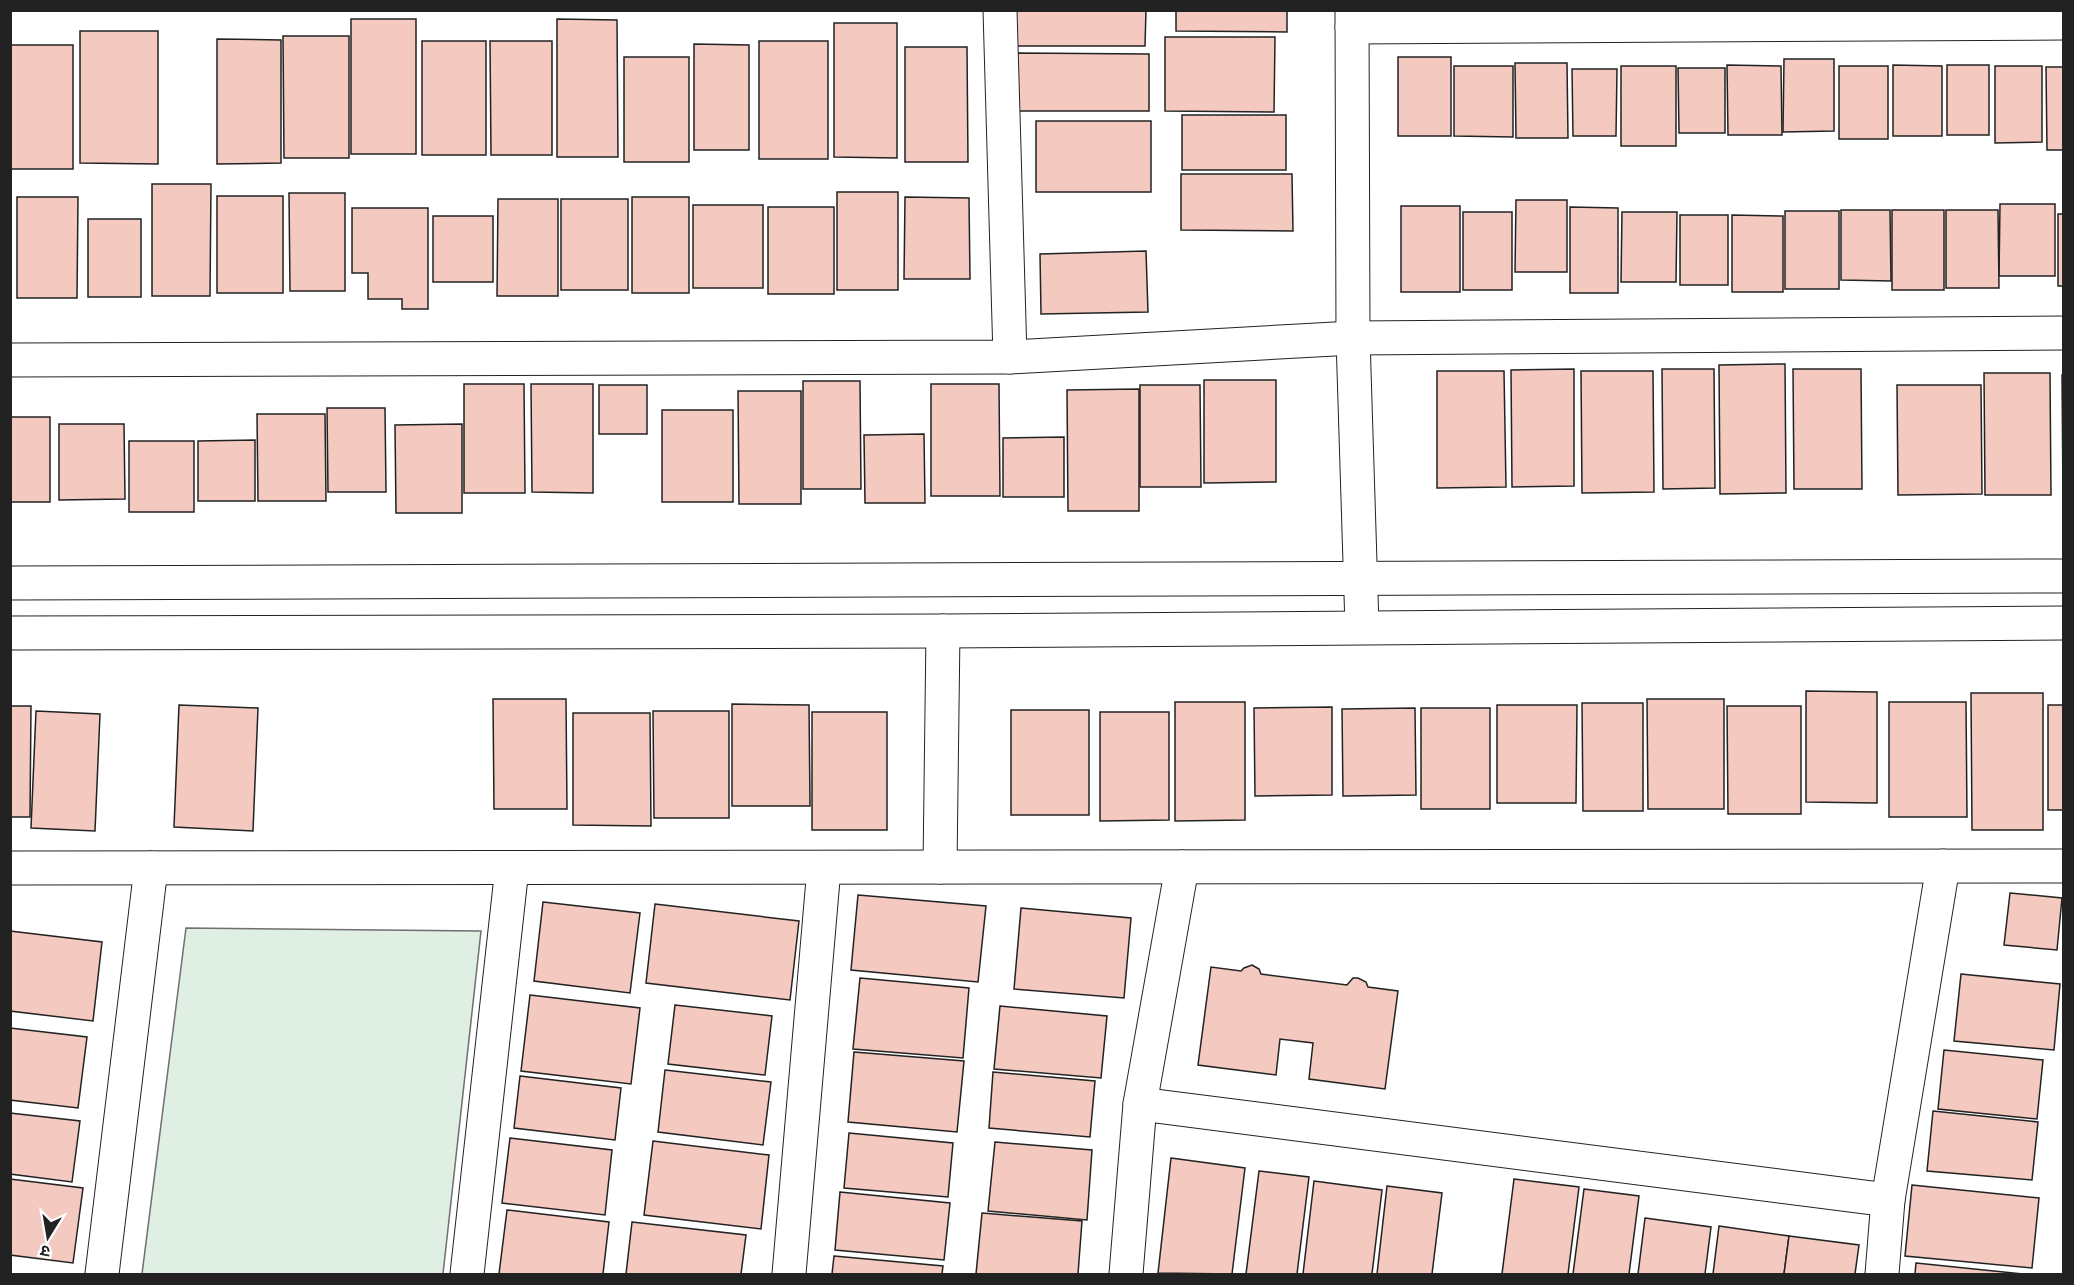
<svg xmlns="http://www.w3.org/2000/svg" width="2074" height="1285" viewBox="0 0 2074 1285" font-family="Helvetica,'Noto Sans Devanagari',sans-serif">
<rect width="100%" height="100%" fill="#fff"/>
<polygon fill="#e0efe3" stroke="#6f6f6f" stroke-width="1.5" points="186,928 481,931 443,1274 142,1274"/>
<g fill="#f3c9c0" stroke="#222" stroke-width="1.5">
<polygon points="1013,10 1146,10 1145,46 1013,46"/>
<polygon points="1176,10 1287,10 1287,32 1176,31"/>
<rect x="351" y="19" width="65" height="135"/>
<polygon points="557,19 617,20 618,157 557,157"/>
<polygon points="834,23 897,23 897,158 834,157"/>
<polygon points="80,31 158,31 158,164 80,163"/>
<polygon points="283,36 349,36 349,158 284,158"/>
<polygon points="1165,37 1275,37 1274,112 1165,111"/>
<polygon points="217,39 281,40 281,163 217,164"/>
<rect x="422" y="41" width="64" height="114"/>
<polygon points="490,41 552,41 552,155 491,155"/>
<rect x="759" y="41" width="69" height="118"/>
<polygon points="694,44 749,45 749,150 694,150"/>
<rect x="10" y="45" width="63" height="124"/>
<polygon points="905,47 967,47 968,162 905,162"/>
<polygon points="1016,53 1149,54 1149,111 1016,111"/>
<rect x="624" y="57" width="65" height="105"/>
<rect x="1398" y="57" width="53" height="79"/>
<polygon points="1784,59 1834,59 1834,131 1783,132"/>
<polygon points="1515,63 1567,63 1568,138 1516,138"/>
<polygon points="1727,65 1781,66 1782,135 1728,135"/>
<polygon points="1893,65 1942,66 1942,136 1893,136"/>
<rect x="1947" y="65" width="42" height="70"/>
<polygon points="1454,66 1513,66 1513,137 1454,136"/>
<rect x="1621" y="66" width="55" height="80"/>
<rect x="1839" y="66" width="49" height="73"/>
<polygon points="1995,66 2042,66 2042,142 1995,143"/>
<polygon points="2046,67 2064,67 2064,150 2047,150"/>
<polygon points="1678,68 1725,68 1725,133 1679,133"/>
<polygon points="1572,69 1617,69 1616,136 1573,136"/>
<rect x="1182" y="115" width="104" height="55"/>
<rect x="1036" y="121" width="115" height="71"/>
<polygon points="1181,174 1292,174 1293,231 1181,230"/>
<polygon points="152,184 211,184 210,296 152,296"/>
<rect x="837" y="192" width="61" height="98"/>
<polygon points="289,193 345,193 345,291 290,291"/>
<rect x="217" y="196" width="66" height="97"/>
<polygon points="17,197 78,197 77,298 17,298"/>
<rect x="632" y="197" width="57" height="96"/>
<polygon points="905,197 969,198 970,279 904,279"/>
<polygon points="498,199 558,199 558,296 497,296"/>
<rect x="561" y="199" width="67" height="91"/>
<polygon points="1516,200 1567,200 1567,272 1515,272"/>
<polygon points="2000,204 2055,204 2055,276 1999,276"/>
<rect x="693" y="205" width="70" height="83"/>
<rect x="1401" y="206" width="59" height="86"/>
<rect x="768" y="207" width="66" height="87"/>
<polygon points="1570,207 1618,208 1618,293 1570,293"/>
<polygon points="352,208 428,208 428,309 402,309 402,299 368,299 368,273 352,273"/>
<polygon points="1841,210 1890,210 1891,281 1841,280"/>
<rect x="1892" y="210" width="52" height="80"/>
<polygon points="1946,210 1998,210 1999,288 1946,288"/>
<rect x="1785" y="211" width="54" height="78"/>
<rect x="1463" y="212" width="49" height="78"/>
<polygon points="1622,212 1677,212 1676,282 1621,282"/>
<rect x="2058" y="214" width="6" height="72"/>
<rect x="1680" y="215" width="48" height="70"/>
<polygon points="1732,215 1783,216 1783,292 1732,292"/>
<rect x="433" y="216" width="60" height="66"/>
<rect x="88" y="219" width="53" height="78"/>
<polygon points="1146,251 1148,312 1041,314 1040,254"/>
<polygon points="1785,364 1786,493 1720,494 1719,365"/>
<polygon points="1574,369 1574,486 1512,487 1511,370"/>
<polygon points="1662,369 1714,369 1715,488 1663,489"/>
<polygon points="1793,369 1861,369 1862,489 1794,489"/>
<polygon points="1437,371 1504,371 1506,487 1437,488"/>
<polygon points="1581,371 1653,371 1654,492 1582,493"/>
<polygon points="1984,373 2050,373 2051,495 1985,495"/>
<polygon points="2062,375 2064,375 2064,495 2063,495"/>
<polygon points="1204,380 1276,380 1276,482 1204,483"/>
<polygon points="803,381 860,381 861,489 803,489"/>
<polygon points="464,384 524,384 525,493 464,493"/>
<polygon points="531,384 593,384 593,493 532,492"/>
<polygon points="931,384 999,384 1000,496 931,496"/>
<rect x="599" y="385" width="48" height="49"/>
<polygon points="1140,385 1200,385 1201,487 1140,487"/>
<polygon points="1897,385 1981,385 1982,494 1898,495"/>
<polygon points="1139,389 1139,511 1068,511 1067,390"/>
<polygon points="738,391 801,391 801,504 739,504"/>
<polygon points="327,408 385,408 386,492 328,492"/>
<rect x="662" y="410" width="71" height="92"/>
<polygon points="257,414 325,414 326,501 258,501"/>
<rect x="10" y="417" width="40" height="85"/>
<polygon points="59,424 124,424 125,499 59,500"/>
<polygon points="462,424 462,513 396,513 395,425"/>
<polygon points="924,434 925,503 865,503 864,435"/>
<polygon points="1064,437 1064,497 1003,497 1003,438"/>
<polygon points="255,440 255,501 198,501 198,441"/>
<rect x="129" y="441" width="65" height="71"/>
<polygon points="1806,691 1877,692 1877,803 1806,802"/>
<polygon points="1971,693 2043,693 2043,830 1972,830"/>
<polygon points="493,699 566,699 567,809 494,809"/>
<polygon points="1647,699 1724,699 1724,809 1648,809"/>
<polygon points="1175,702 1245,702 1245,820 1175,821"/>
<polygon points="1889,702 1966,702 1967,817 1889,817"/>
<polygon points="1582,703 1643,703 1643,811 1583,811"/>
<polygon points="732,704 809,705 810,806 732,806"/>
<polygon points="179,705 258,708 253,831 174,827"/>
<polygon points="1497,705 1577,705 1576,803 1497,803"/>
<rect x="2048" y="705" width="16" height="105"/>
<polygon points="10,706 31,706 30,817 10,817"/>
<polygon points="1727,706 1801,706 1801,814 1728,814"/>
<polygon points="1332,707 1332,795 1255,796 1254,708"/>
<polygon points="1415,708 1416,795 1343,796 1342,709"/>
<rect x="1421" y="708" width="69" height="101"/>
<rect x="1011" y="710" width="78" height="105"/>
<polygon points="36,711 100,714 95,831 31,828"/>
<polygon points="653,711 729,711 729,818 654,818"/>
<rect x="812" y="712" width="75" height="118"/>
<polygon points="1100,712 1169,712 1169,820 1100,821"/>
<polygon points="573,713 650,713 651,826 573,825"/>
<polygon points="2010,893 2062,898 2057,950 2004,945"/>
<polygon points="858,895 986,906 978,982 851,970"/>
<polygon points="543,902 640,913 630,993 534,981"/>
<polygon points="655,904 799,921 790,1000 646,983"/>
<polygon points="1021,908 1131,918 1124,998 1014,989"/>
<polygon points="10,931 102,942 93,1021 10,1011"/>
<polygon points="1252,965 1259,969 1261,974 1347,985 1353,978 1358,978 1366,982 1368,987 1398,991 1385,1089 1309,1079 1313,1043 1280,1039 1276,1075 1198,1065 1211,967 1241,971 1244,968"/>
<polygon points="1961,974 2060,984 2054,1050 1954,1041"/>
<polygon points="860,978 969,988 963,1058 853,1049"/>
<polygon points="530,995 640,1008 631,1084 521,1071"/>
<polygon points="675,1005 772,1016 765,1075 668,1064"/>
<polygon points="1000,1006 1107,1016 1101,1078 994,1069"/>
<polygon points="10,1028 87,1037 78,1108 10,1100"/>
<polygon points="1944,1050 2043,1060 2037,1119 1938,1109"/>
<polygon points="854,1052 964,1061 957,1132 848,1122"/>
<polygon points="665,1070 771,1082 763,1145 658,1132"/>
<polygon points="993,1072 1095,1081 1090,1137 989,1128"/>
<polygon points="520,1076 621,1088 615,1140 514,1128"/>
<polygon points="1933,1111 2038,1122 2032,1180 1927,1171"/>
<polygon points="10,1113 80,1121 72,1182 10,1174"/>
<polygon points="849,1133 953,1143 948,1197 844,1188"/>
<polygon points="510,1138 612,1150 605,1215 502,1203"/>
<polygon points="653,1141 769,1155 761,1229 644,1215"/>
<polygon points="995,1142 1092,1150 1087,1220 988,1211"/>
<polygon points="1171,1158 1245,1168 1232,1274 1158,1273"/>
<polygon points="1259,1171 1309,1177 1297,1274 1246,1274"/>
<polygon points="10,1179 83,1188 73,1263 10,1255"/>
<polygon points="1514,1179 1579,1187 1568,1274 1502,1274"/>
<polygon points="1314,1181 1382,1190 1372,1274 1303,1274"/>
<polygon points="1912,1185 2039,1198 2032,1268 1905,1256"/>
<polygon points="1387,1186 1442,1193 1432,1274 1377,1274"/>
<polygon points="1584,1189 1639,1196 1629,1274 1573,1274"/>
<polygon points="840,1192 950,1203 944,1260 835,1250"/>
<polygon points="507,1210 609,1222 603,1274 499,1274"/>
<polygon points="982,1213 1082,1221 1078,1274 976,1274"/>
<polygon points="1645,1218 1711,1227 1705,1274 1638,1274"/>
<polygon points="632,1222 746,1235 741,1274 626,1274"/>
<polygon points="1719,1226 1789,1236 1784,1274 1713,1274"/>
<polygon points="1789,1236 1859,1245 1855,1274 1784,1274"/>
<polygon points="834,1256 943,1266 942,1274 832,1274"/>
<polygon points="1916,1263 2023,1274 1915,1274"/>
</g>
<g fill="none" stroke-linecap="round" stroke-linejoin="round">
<g stroke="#222" stroke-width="35">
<g id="minor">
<polyline points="1000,10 1010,357"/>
<polyline points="1352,10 1353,338 1362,627"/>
<polyline points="1352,27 2064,23"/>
<polyline points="10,360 1010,357 1353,338 2064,333"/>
<polyline points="940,867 943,631"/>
<polyline points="10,868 2064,866"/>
<polyline points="1140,1104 1888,1200"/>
<polyline points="102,1274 151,868"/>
<polyline points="467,1274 512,868"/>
<polyline points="789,1274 824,868"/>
<polyline points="1126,1274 1140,1104 1182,867"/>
<polyline points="1882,1274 1888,1200 1943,866"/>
</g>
</g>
<g stroke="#222" stroke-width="35">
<g id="tertiary">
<polyline points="10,583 2064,576"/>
<polyline points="10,633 943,631 2064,623"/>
</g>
</g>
<use href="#minor" stroke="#fff" stroke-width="33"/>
<use href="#tertiary" stroke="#fff" stroke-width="33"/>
</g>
<rect width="2074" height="1285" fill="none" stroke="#222222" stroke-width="24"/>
<g transform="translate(48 1237) rotate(191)" stroke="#ffffff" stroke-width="4.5" paint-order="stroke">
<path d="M0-4.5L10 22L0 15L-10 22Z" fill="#222222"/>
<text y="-9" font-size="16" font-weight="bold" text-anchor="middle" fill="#222222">उ</text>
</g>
</svg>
